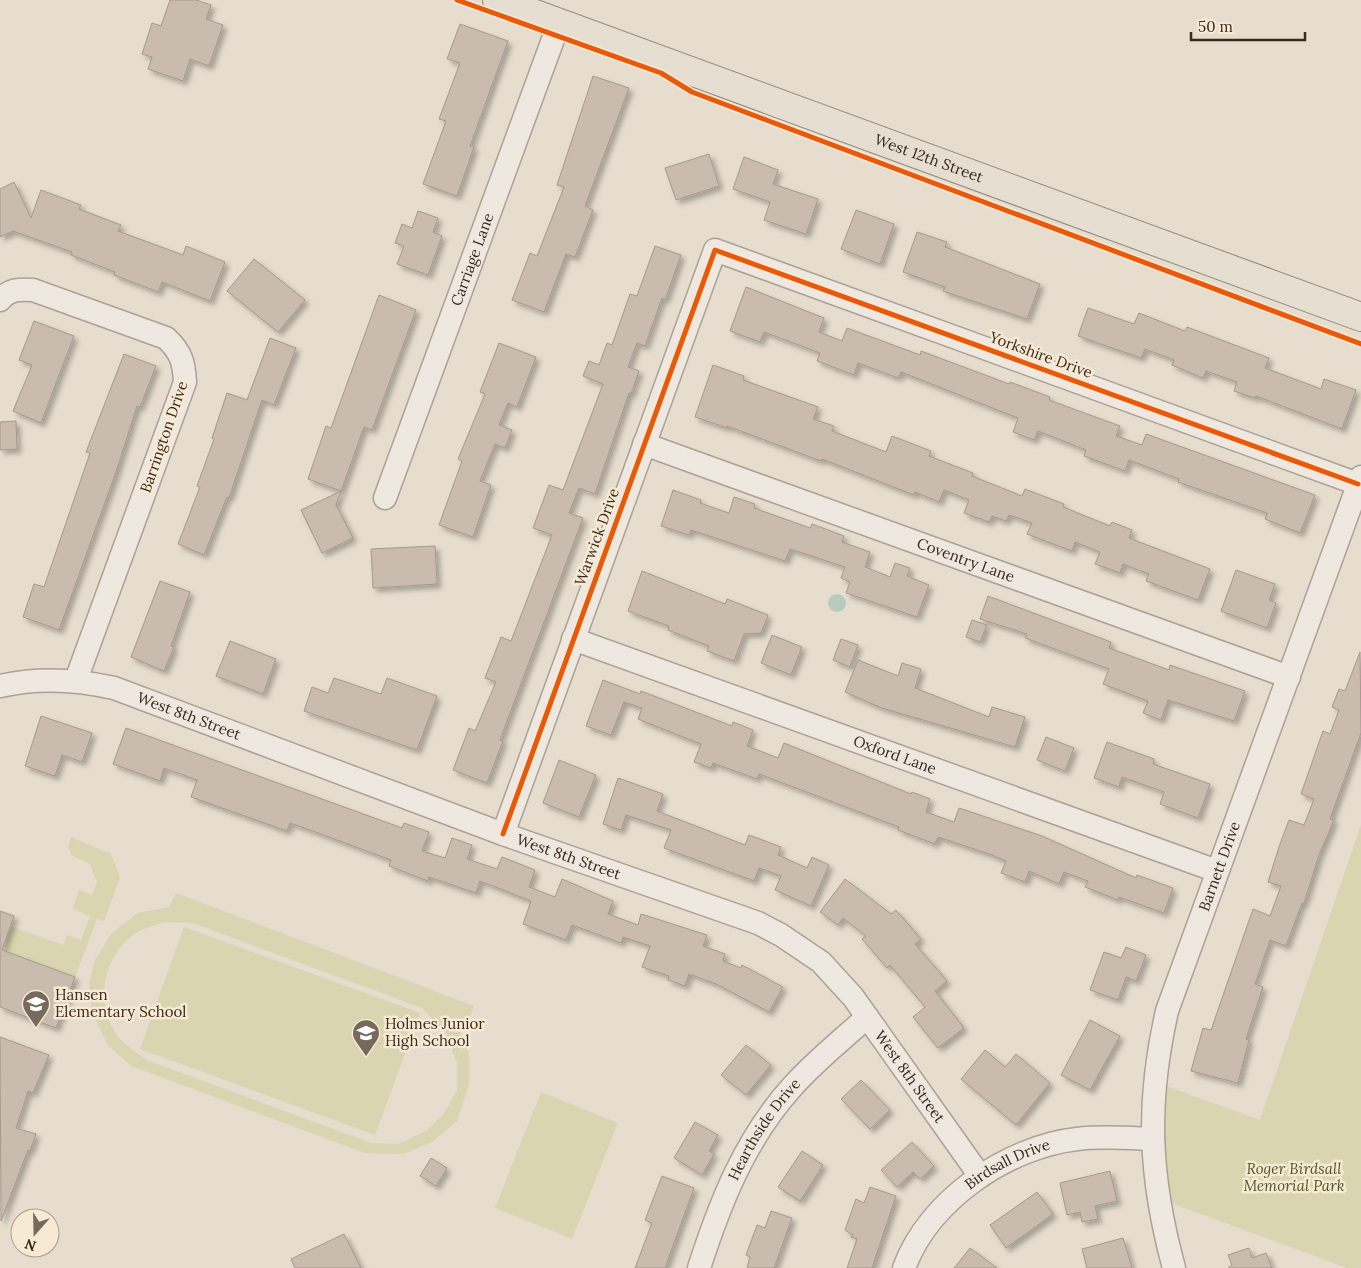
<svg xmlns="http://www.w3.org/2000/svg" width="1361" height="1268" viewBox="0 0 1361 1268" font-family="Lora,serif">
<defs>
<filter id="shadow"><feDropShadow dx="4" dy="4" stdDeviation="2.5" flood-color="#0004"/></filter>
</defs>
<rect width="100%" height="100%" fill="#e6ddce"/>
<g fill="#d8d5b0" fill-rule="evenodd">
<path d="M 1361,825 L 1361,1268 L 1347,1268 L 1171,1203 C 1165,1164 1163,1125 1166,1086 L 1260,1120 Z"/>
<polygon points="71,837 111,854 120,877 104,921 97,919 75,977 2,950 10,926 63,945 67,935 81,940 90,916 73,909 79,890 92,895 97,882 90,864 72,856 68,846"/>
<path d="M 176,893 L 474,1006 L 467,1025 L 457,1024 L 469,1054 L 469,1085 L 457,1121 L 432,1142 L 403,1154 L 365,1153 L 131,1066 L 107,1044 L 93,1014 L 89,993 L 90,979 L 95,960 L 112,933 L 138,913 L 169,907 ZM 165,922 L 193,923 L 422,1008 L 446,1033 L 457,1064 L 457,1090 L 444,1114 L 426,1131 L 398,1144 L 371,1143 L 147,1060 C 137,1053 125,1046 117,1035 C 94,1003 103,955 136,933 C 144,928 156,925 165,922 Z"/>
<polygon points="184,927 420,1013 375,1135 140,1049"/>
<polygon points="541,1092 618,1123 572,1239 495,1208"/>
</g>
<circle fill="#b9cbbf" cx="837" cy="603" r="9"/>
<g fill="#cabbaf" stroke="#a6988d" filter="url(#shadow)">
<polygon points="170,0 196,0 211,5 206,19 223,25 209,66 190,59 183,81 148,69 152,57 142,54 152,23 161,26"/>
<polygon points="460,24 508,41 470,146 474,147 457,196 423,184 446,121 439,119 460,63 447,59"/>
<polygon points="593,76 629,88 585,206 593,210 575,257 566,254 544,312 512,300 530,253 537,256 564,187 557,185"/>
<polygon points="709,154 719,186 676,200 665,168"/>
<polygon points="744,157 778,170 773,184 818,199 806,234 764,220 770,202 733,189"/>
<polygon points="14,182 31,218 41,190 81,205 79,209 121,225 118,231 183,255 186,246 225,262 210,301 162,282 158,292 114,275 115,272 71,255 72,252 13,231 0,237 0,189"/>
<polygon points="856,210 894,224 880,264 841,249"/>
<polygon points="418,211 438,218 433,232 442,236 428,275 397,264 404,246 395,243 402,224 412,228"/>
<polygon points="917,232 947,242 945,247 1040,284 1027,319 943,291 945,287 903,272"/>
<polygon points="655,246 681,255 665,300 662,298 645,346 637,343 628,367 639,371 631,394 629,393 595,494 579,488 569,513 583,518 500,740 503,741 487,783 453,770 469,728 475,731 496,682 485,678 501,637 511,641 552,535 533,528 549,485 563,490 603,384 583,376 589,361 599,365 607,343 612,345 630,294 637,296"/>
<polygon points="254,259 305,300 278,332 227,291"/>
<polygon points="746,287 824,318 819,332 842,341 847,328 920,355 921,351 1009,384 1010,382 1050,397 1049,400 1120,426 1116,436 1142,445 1146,434 1315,495 1300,533 1265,519 1267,513 1178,482 1179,479 1129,460 1125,471 1084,456 1086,450 1038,431 1034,440 1013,432 1018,418 901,372 898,378 858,363 854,375 817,361 820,353 764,332 760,342 730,331"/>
<polygon points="379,295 416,310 372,430 364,427 336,505 353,538 322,553 301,510 341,491 308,479 326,426 331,428"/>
<polygon points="1088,308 1134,324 1139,313 1185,331 1187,327 1269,358 1265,368 1321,389 1324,379 1356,390 1342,429 1256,396 1255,398 1234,391 1237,382 1206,371 1203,378 1172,365 1174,360 1145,349 1141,358 1078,336"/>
<polygon points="34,321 74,336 41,423 13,411 32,365 19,360"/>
<polygon points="270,338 296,348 274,405 262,400 229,498 227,497 204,555 178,544 200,487 197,486 214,439 212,438 227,393 247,400"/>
<polygon points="499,343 536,357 517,407 508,403 499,425 512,430 505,448 495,444 480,481 491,485 473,537 439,525 462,461 458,459 485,394 480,392"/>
<polygon points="124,354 156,366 140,407 137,406 116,472 59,630 23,617 34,584 44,587 90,453 86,452"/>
<polygon points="713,365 744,376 743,380 818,407 813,419 834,426 832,431 886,452 892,436 931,451 929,456 973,473 972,476 1022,496 1025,489 1064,504 1063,507 1110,526 1112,522 1132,530 1129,538 1210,569 1198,600 1146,581 1149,574 1123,564 1120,573 1095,564 1100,552 1075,542 1072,551 1027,534 1032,523 1009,515 1006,521 992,516 989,522 964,513 969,500 944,490 939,502 915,492 914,495 822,459 821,461 727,426 727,428 695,417"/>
<polygon points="16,421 17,449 0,450 0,422"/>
<polygon points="673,490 701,500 700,503 729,513 734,497 755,504 754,508 810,528 812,524 844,536 842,542 870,552 865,567 890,577 895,563 910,568 907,576 929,585 917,617 846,593 850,582 841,578 845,567 790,549 785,561 691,530 689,535 661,526"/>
<polygon points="435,546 437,584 373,588 371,549"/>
<polygon points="1236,570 1275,584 1269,600 1276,603 1267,628 1221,611"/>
<polygon points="642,571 725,604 727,599 768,615 761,633 744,634 734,661 707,651 709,646 668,630 669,626 628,611"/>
<polygon points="160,581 190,592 171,646 174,647 164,671 131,657"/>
<polygon points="988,596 1111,642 1109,648 1169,670 1170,665 1245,691 1234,721 1168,700 1161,720 1143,713 1148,701 1103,684 1109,669 1025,638 1027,634 980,619"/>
<polygon points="972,620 987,625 980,642 966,637"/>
<polygon points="772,635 802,647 791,675 761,663"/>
<polygon points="841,639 858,645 850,667 833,660"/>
<polygon points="230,641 276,659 263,694 216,676"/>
<polygon points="1360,652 1361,733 1330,819 1334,820 1319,855 1304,903 1302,903 1286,946 1270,940 1255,984 1263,987 1246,1039 1249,1040 1238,1083 1191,1071 1203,1028 1211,1030 1253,909 1270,916 1281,886 1268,882 1280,844 1289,820 1304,825 1314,799 1301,794 1323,731 1330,734 1339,710 1332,707 1339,689 1345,691"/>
<polygon points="858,660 898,676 902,663 921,669 915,688 989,717 992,707 1025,717 1015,747 882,708 845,692"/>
<polygon points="334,678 381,694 387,678 437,696 417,750 304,711 312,687 328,693"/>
<polygon points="603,680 640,694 641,691 732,726 733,722 753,730 747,746 778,758 784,743 911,794 912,792 930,799 926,812 954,822 959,808 1042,836 1136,878 1137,875 1173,888 1164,913 1119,897 1118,900 1085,887 1088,881 1064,872 1059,884 1029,871 1025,882 1001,873 1006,861 989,854 938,837 935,844 898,830 899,827 759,774 757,779 713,763 711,768 694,762 701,744 638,719 642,708 624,702 611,735 586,726"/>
<polygon points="41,716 92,733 82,762 62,755 55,776 25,766"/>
<polygon points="126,728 402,828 404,823 429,832 422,851 445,858 452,838 472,845 467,859 497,869 502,857 535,870 529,887 555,897 562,879 613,901 608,914 638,925 641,914 707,935 703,946 725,954 723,961 741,968 742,965 783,987 769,1012 716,984 689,974 685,986 668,980 669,976 642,967 650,946 623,937 621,943 572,925 566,940 523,924 531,901 480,881 476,893 429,877 428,881 389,866 391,860 310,830 290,823 287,831 191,797 197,780 164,768 160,781 113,764"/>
<polygon points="1046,737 1074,748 1065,771 1037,760"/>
<polygon points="1107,742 1154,759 1153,764 1210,784 1198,818 1160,804 1164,792 1122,777 1119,787 1094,778"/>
<polygon points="559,760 596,775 579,817 543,803"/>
<polygon points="618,778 663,794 657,811 745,845 749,835 781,847 778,855 807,868 812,857 829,865 811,906 775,890 781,876 759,868 754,881 664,848 671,830 626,815 621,830 603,824"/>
<polygon points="845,879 891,914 896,910 921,939 915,944 947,981 935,991 964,1028 938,1048 913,1017 925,1007 890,965 887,968 862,939 866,936 843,918 838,925 820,912"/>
<polygon points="0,911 14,916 2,950 75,977 56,1028 0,1007"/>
<polygon points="1126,947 1146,955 1136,981 1126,977 1118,1000 1090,990 1104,952 1121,958"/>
<polygon points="1090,1020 1120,1036 1090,1090 1061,1075"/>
<polygon points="0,1037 49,1055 33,1093 28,1091 16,1128 36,1134 30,1151 28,1150 1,1221"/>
<polygon points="746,1045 771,1065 746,1095 721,1075"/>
<polygon points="985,1050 1005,1067 1016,1054 1050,1083 1016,1125 961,1079"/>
<polygon points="861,1080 890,1110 870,1129 841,1099"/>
<polygon points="695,1122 718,1135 709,1151 714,1154 702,1175 674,1158"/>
<polygon points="912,1142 934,1166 920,1179 913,1172 897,1187 881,1170"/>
<polygon points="802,1151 823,1165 800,1201 778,1187"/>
<polygon points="431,1158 447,1168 436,1186 420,1176"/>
<polygon points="1110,1171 1117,1201 1095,1206 1098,1219 1082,1222 1080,1212 1067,1215 1060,1183"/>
<polygon points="662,1176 694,1188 665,1268 635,1268 652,1223 645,1220"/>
<polygon points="870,1187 896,1196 872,1268 847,1268 857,1239 851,1237 853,1235 845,1230 856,1199 864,1203"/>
<polygon points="1037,1192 1053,1214 1006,1248 990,1225"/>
<polygon points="771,1211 792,1218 774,1268 747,1268 750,1257 746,1255 757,1225 765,1228"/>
<polygon points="344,1234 361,1268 295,1268 291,1259"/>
<polygon points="1123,1238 1132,1268 1087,1268 1082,1249"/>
<polygon points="970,1248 981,1256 997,1268 954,1268"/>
<polygon points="1249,1248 1252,1258 1266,1253 1272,1268 1228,1268 1232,1265 1228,1255"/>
</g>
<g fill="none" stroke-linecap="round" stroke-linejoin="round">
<g stroke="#aba297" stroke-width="25">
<g id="minor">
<path d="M 0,300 C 9,289 20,289 33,290 L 166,338 C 181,352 184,362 185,382 L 76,680"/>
<path id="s1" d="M 644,444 L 1289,677"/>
<path id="s2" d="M 385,498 L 559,23"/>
<path id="s3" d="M 573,639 L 1217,871"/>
<path id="s4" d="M 0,686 C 39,677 75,679 114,688 L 503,834 L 758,923 L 781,935 L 821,962 L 853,997 L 980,1176"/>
<polyline points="503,834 715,250 1358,484"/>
<path id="s5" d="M 699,1268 C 720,1203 745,1139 792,1087 C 815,1061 842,1040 867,1017"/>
<path id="s6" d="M 904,1268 C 929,1200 1007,1147 1077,1139 C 1102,1136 1128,1138 1153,1139"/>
<path id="s7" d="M 1174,1268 C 1149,1176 1146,1104 1167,1011 L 1361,477"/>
</g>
</g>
<g stroke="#91887e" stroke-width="30">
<g id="major">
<path id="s8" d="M 497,0 L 1361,317"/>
</g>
</g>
<use href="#minor" stroke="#eee8e0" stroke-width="22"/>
<use href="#major" stroke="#e5ded1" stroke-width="28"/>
<g stroke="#f7ead4" stroke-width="8">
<g id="cycleway">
<polyline points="457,0 661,73 692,92 1361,344"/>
<polyline points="503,834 715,250 1358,484"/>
</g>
</g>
<use href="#cycleway" stroke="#e8590c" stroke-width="5"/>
</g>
<defs>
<g id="school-pin" transform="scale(1.4375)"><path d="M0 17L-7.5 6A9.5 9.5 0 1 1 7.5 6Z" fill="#77695c" stroke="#f7ead4"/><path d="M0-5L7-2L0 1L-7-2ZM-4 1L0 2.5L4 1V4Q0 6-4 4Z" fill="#fff"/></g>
</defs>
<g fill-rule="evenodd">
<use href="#school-pin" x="36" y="1004"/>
<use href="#school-pin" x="366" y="1033"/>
</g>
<g text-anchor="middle" stroke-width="5" stroke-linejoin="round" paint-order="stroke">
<g font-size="15" fill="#3b2a1e" stroke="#f7ead4">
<text dy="5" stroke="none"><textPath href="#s8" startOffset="460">West 12th Street</textPath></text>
<text dy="5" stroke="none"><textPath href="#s2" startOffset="254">Carriage Lane</textPath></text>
<text transform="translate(1041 355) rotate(20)" y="5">Yorkshire Drive</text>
<text transform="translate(164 437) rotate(-71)" y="5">Barrington Drive</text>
<text transform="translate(597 537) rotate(-70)" y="5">Warwick Drive</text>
<text dy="5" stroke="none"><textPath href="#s1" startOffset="342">Coventry Lane</textPath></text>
<text dy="5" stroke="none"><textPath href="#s4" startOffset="195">West 8th Street</textPath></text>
<text dy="5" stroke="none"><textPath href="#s3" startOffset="342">Oxford Lane</textPath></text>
<text dy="5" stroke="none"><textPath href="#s4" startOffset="600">West 8th Street</textPath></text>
<text dy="5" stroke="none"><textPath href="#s7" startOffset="414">Barnett Drive</textPath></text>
<text dy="5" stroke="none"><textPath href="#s4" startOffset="1020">West 8th Street</textPath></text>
<text dy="5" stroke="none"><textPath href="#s5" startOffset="154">Hearthside Drive</textPath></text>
<text dy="5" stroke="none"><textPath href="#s6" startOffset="151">Birdsall Drive</textPath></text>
</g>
<g font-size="15" fill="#3b2a1e" stroke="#f7ead4" text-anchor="start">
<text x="55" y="1000">Hansen<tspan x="55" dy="17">Elementary School</tspan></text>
<text x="385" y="1029">Holmes Junior<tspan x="385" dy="17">High School</tspan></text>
</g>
<g font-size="15" font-style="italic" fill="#4e5824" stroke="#f7ead4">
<text x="1294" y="1174">Roger Birdsall<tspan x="1294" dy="17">Memorial Park</tspan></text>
</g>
</g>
<g transform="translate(35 1233) rotate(200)"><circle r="24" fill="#f7ead4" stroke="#ac9d8b"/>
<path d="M0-4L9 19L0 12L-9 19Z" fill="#77695c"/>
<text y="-8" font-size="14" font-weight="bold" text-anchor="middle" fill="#3b2a1e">N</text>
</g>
<path d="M1191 32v8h114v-8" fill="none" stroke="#3b2a1e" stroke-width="2.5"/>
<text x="1198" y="32" font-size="15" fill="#3b2a1e" stroke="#f7ead4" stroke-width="4" paint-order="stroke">50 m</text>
</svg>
